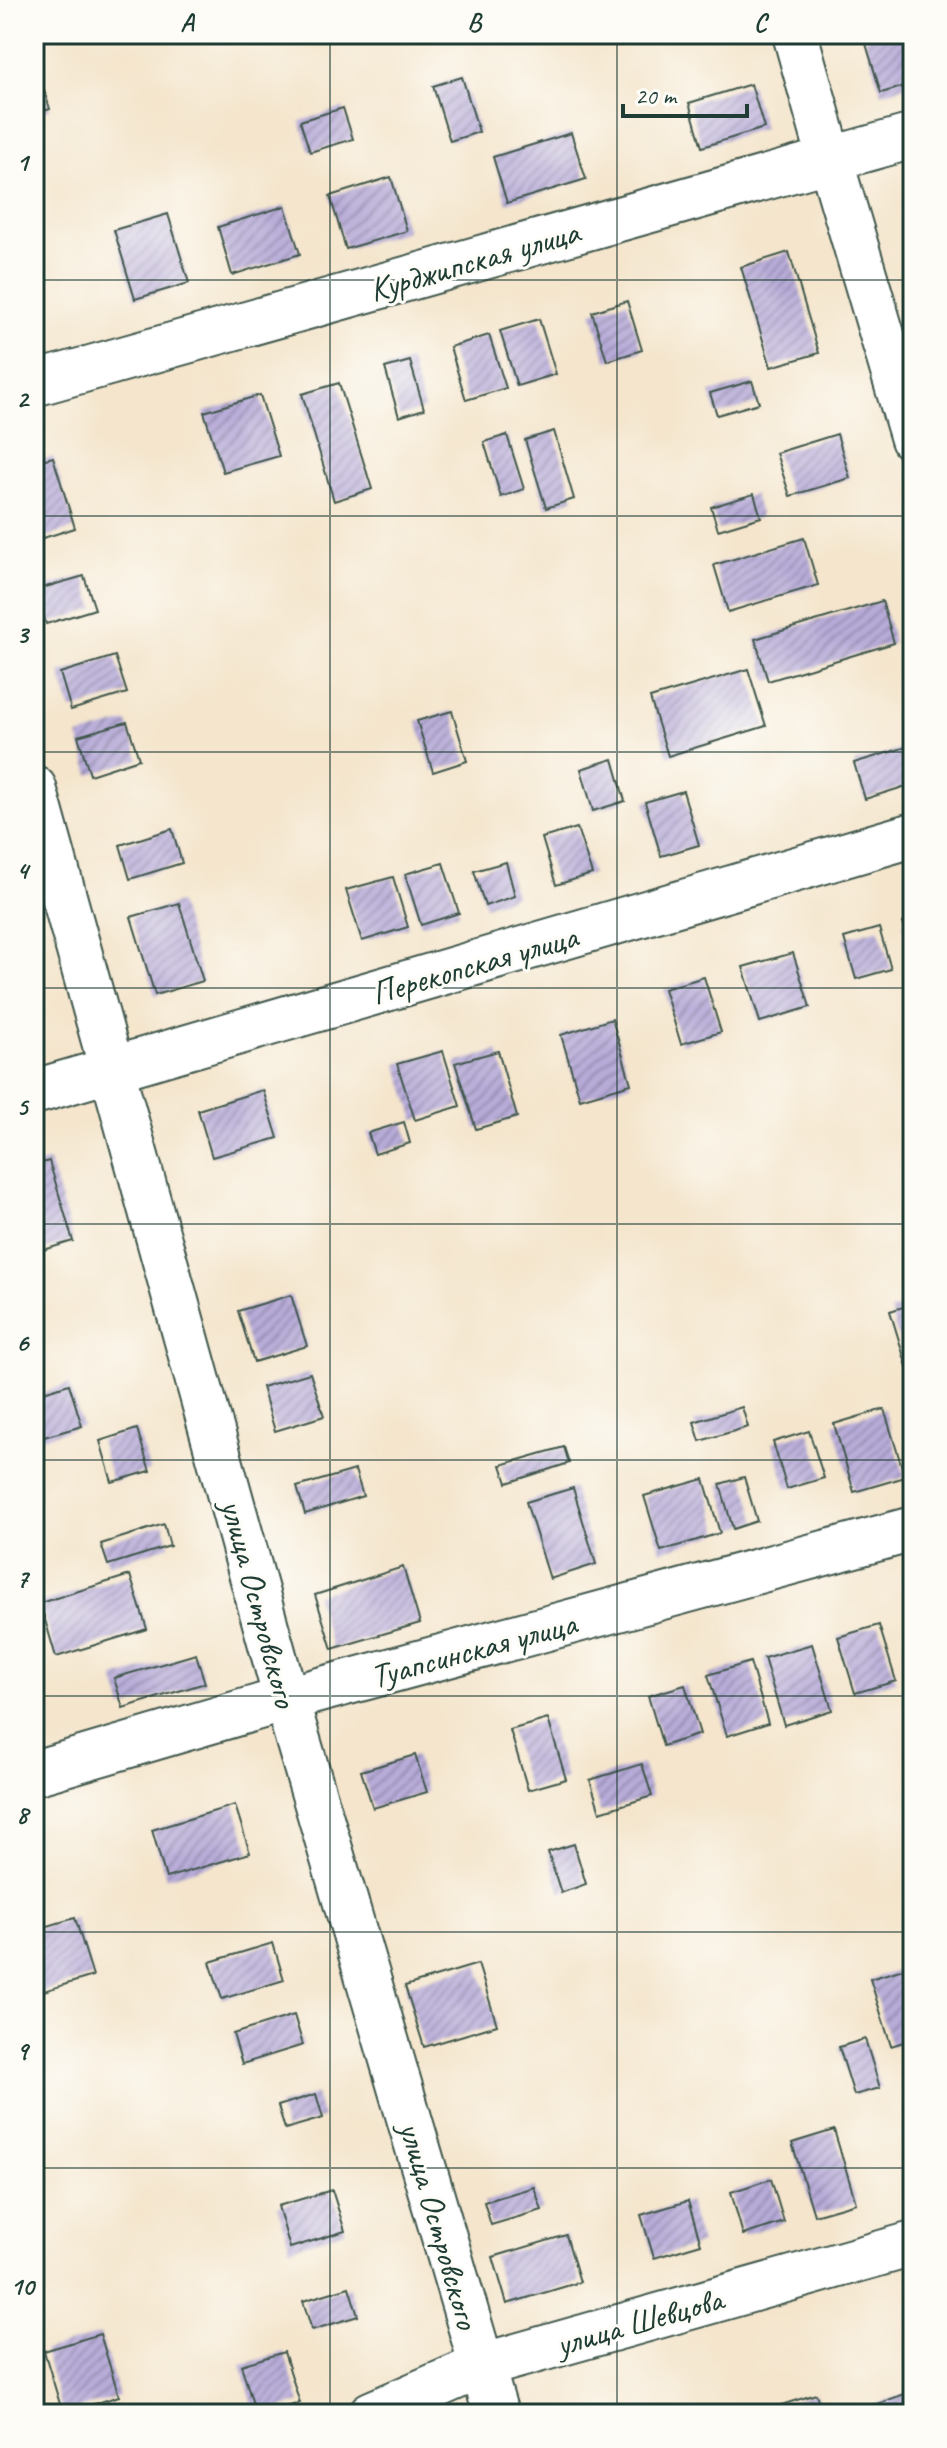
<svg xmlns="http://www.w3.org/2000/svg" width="947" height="2448" viewBox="0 0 947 2448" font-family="Caveat,sans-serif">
<defs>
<pattern id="building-hatch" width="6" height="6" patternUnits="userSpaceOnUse" patternTransform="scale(2)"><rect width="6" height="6" fill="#b7abd8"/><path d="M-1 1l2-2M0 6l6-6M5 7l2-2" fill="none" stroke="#948cb0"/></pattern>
</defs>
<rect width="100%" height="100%" fill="#fdfcf7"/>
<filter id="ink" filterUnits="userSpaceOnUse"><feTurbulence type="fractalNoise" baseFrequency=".0125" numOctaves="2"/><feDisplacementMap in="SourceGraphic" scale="16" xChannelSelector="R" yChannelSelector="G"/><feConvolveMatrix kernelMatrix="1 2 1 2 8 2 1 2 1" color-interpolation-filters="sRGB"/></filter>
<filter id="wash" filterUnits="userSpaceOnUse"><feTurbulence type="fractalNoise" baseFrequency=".006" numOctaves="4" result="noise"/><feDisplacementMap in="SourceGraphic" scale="32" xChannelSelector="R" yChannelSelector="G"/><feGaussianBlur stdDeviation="1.8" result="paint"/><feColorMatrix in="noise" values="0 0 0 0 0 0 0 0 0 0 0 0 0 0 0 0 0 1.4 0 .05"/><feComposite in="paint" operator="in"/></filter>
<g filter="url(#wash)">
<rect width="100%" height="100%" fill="#f4e5cc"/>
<g id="blocks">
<g fill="url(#building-hatch)">
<polygon points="863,34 913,34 913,84 881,93"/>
<polygon points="39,74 50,109 34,114 34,76"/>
<polygon points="462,77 479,132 450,141 433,86"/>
<polygon points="751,84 764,128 702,147 689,103"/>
<polygon points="343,108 353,139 310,152 300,121"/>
<polygon points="571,133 586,179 507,203 493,157"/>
<polygon points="391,177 407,231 346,249 330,196"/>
<polygon points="285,206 300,254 232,275 218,227"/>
<polygon points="168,214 189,283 135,299 114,230"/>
<polygon points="789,252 819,353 771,367 741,267"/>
<polygon points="627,301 642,350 607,361 592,312"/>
<polygon points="539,319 556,374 517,386 500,331"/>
<polygon points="489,335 506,388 466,400 450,347"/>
<polygon points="410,361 424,409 399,417 385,368"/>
<polygon points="752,381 759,403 717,415 710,393"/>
<polygon points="339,383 372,489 334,501 302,394"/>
<polygon points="260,395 279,456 223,472 204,412"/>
<polygon points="554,431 574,499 546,508 525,440"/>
<polygon points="837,434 850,478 790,496 776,453"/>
<polygon points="507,435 524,489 501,497 484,442"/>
<polygon points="53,457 75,528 34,541 34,462"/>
<polygon points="754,494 761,517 718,530 711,507"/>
<polygon points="804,538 818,585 728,612 714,565"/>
<polygon points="84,576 95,609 46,624 35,590"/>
<polygon points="882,601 894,643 768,681 755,639"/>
<polygon points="115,656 127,693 71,710 60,673"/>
<polygon points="748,669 766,726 668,756 650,698"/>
<polygon points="452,711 467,761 433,772 417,721"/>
<polygon points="127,722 139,759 90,775 78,736"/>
<polygon points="913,745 913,784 865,799 854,763"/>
<polygon points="613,759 625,801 593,811 581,769"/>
<polygon points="683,791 699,845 661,856 645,802"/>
<polygon points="577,828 592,874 556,885 542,838"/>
<polygon points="172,829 182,863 130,879 120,845"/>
<polygon points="506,862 515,896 485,906 474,871"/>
<polygon points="443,863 459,913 421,925 405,874"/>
<polygon points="393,877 408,927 362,941 346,890"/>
<polygon points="179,903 203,981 155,995 131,917"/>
<polygon points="913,920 913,953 912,953 903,923"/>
<polygon points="879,928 891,969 856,979 844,938"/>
<polygon points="793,953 810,1007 760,1022 743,967"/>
<polygon points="704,977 721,1032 681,1044 664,989"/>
<polygon points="612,1019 631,1084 580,1099 561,1035"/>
<polygon points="443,1051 460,1106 415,1120 397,1064"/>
<polygon points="498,1051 517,1117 476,1129 455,1063"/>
<polygon points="263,1090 278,1138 212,1157 198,1110"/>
<polygon points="404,1122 410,1143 375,1154 368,1133"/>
<polygon points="49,1161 73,1241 34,1253 34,1165"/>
<polygon points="291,1295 307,1346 254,1362 238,1311"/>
<polygon points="913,1304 913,1383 912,1383 890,1311"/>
<polygon points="310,1373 324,1416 275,1431 262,1387"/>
<polygon points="69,1384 82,1426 34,1440 34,1395"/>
<polygon points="742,1407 748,1427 700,1441 694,1422"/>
<polygon points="884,1409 905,1477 854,1492 834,1424"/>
<polygon points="137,1429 150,1471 112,1482 100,1441"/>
<polygon points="809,1431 824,1478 787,1489 773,1442"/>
<polygon points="564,1447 569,1463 507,1483 501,1465"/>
<polygon points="355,1470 363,1496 305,1514 297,1487"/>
<polygon points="744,1477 757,1521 733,1529 720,1484"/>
<polygon points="704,1479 720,1533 661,1551 644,1496"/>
<polygon points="573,1488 596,1564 550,1579 526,1502"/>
<polygon points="164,1524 170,1546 108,1565 101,1544"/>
<polygon points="403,1567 420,1623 332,1649 315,1595"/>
<polygon points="130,1575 147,1629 56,1657 40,1603"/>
<polygon points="879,1625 896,1681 855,1693 838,1637"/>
<polygon points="812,1644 832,1710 784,1725 764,1658"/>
<polygon points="196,1654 205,1683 123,1708 114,1678"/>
<polygon points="750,1662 768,1723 727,1736 708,1675"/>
<polygon points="685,1685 700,1734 663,1746 648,1696"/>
<polygon points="548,1719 566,1779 528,1790 510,1730"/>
<polygon points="415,1755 427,1792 373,1808 361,1771"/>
<polygon points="642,1764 652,1796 600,1812 590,1780"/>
<polygon points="235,1805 250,1853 166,1878 152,1830"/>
<polygon points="574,1844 586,1884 561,1893 548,1852"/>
<polygon points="75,1918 93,1976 34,1994 34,1930"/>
<polygon points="273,1943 284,1980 222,1999 210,1962"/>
<polygon points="478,1964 497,2025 424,2047 405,1986"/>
<polygon points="913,1966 913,2039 891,2046 870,1979"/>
<polygon points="294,2015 303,2045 242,2064 233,2034"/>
<polygon points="865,2039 880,2088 854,2095 839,2047"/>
<polygon points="316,2094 323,2118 285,2129 278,2106"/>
<polygon points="834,2130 856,2203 814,2215 792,2143"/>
<polygon points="771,2179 784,2222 743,2235 731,2192"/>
<polygon points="534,2187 542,2210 491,2225 484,2202"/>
<polygon points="332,2190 345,2231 290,2248 278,2206"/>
<polygon points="688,2201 701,2244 654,2258 641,2215"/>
<polygon points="566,2235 580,2282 507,2304 493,2257"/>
<polygon points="349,2287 358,2316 312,2330 303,2301"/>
<polygon points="100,2334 119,2396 63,2414 44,2351"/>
<polygon points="284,2352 300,2403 256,2414 241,2365"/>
<polygon points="913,2391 913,2414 877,2414 874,2405"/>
<polygon points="816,2394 823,2414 756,2414 756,2413"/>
</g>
</g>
</g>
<g filter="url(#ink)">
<use href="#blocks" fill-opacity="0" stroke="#3f564b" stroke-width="2"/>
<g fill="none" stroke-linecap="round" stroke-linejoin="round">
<g stroke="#3f564b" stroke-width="48">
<g id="minor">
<polyline points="795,34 830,159 913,439"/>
<polyline points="34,384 913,136"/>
<polyline points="34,788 286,1699 496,2414"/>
<polyline points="34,1092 913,835"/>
<polyline points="34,1773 286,1699 913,1529"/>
<polyline points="371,2414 481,2366 913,2244"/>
</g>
</g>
<use href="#minor" stroke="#fff" stroke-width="44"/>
</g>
</g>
<path fill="none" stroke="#1f3d34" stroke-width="2" stroke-opacity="0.55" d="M 330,34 L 330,2414M 617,34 L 617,2414M 34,280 L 913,280M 34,516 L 913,516M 34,752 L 913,752M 34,988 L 913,988M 34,1224 L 913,1224M 34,1460 L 913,1460M 34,1696 L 913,1696M 34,1932 L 913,1932M 34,2168 L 913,2168"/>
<g text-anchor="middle" stroke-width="6" stroke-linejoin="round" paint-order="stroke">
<g font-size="34" fill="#1f3d34" stroke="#fdfcf7">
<text transform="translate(474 260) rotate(-16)" y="12">Курджипская улица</text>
<text transform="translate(474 964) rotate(-16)" y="12">Перекопская улица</text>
<text transform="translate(260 1603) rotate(75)" y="12">улица Островского</text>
<text transform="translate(473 1649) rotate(-15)" y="12">Туапсинская улица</text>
<text transform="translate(440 2225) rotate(74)" y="12">улица Островского</text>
<text transform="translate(639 2321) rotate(-16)" y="12">улица Шевцова</text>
</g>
</g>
<rect width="947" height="2448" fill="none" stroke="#fdfcf7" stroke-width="88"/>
<path d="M623 104v12h124v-12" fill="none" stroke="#1f3d34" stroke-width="4"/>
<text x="635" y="104" font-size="24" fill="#1f3d34" stroke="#fdfcf7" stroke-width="6" paint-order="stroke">20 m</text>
<rect x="44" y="44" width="859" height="2360" fill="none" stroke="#1f3d34" stroke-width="3"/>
<g font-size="26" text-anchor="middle" font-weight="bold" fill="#1f3d34">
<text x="187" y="31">A</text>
<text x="474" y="31">B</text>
<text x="760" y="31">C</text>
<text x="22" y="171">1</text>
<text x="22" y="407">2</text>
<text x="22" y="643">3</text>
<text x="22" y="879">4</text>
<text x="22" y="1115">5</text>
<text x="22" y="1351">6</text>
<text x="22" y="1587">7</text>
<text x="22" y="1823">8</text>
<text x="22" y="2059">9</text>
<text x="22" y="2295">10</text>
</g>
</svg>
